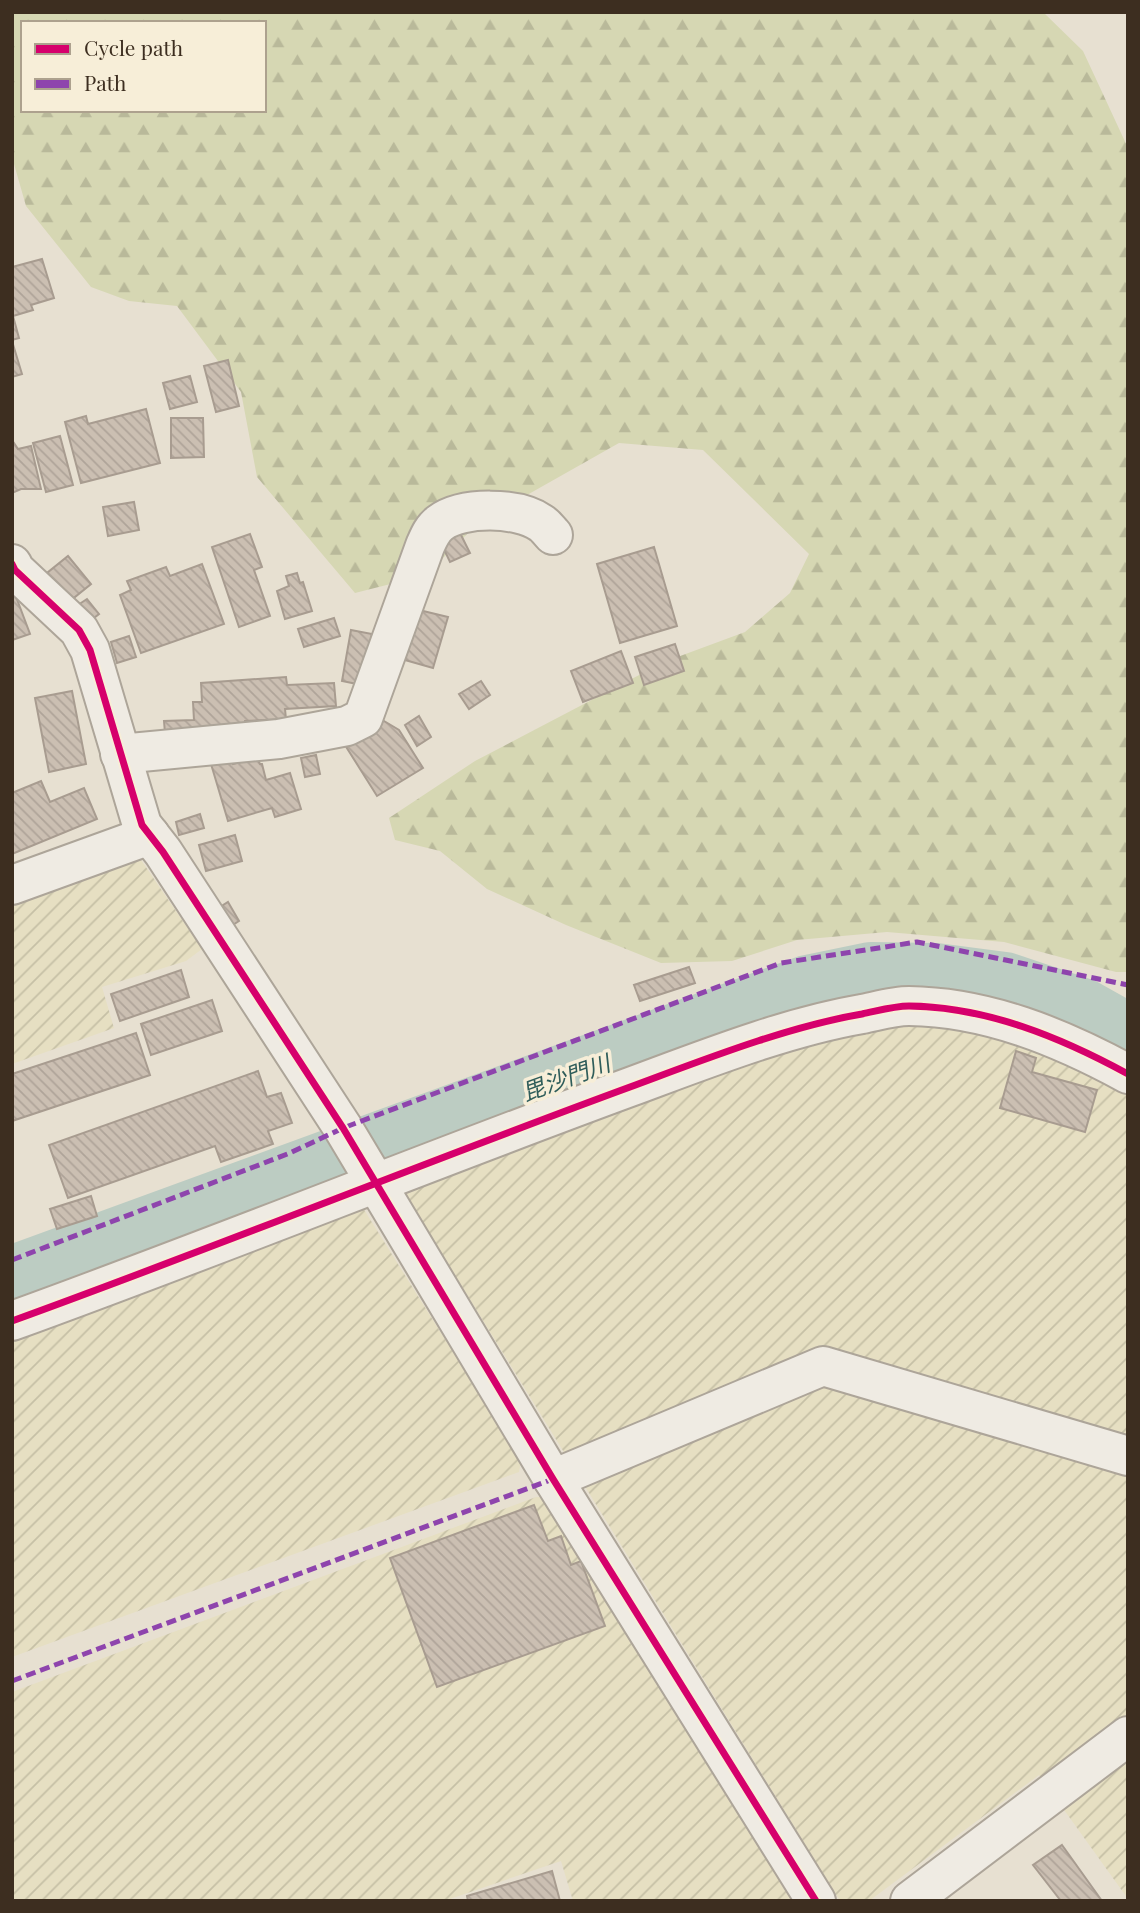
<svg xmlns="http://www.w3.org/2000/svg" width="1140" height="1913" viewBox="0 0 1140 1913" font-family="'Playfair Display','Noto Sans JP',serif">
<defs>
<pattern id="farmland-furrows" width="10" height="10" patternUnits="userSpaceOnUse" patternTransform="scale(1.75)"><rect width="10" height="10" fill="#e6dfc2"/><path d="M-1 1l2-2M0 10L10 0M9 11l2-2" fill="none" stroke="#c6c0a6"/></pattern>
<pattern id="forest-firs" width="22" height="20" patternUnits="userSpaceOnUse" patternTransform="scale(1.75)"><rect width="22" height="20" fill="#d6d7b3"/><path d="M5 1l3.5 6h-7zM16 11l3.5 6h-7z" fill="#b9b99a"/></pattern>
<pattern id="building-back-hatch" width="6" height="6" patternUnits="userSpaceOnUse" patternTransform="scale(1.75)"><rect width="6" height="6" fill="#cbbfb2"/><path d="M-1 5l2 2M0 0l6 6M5-1l2 2" fill="none" stroke="#afa499"/></pattern>
</defs>
<rect width="100%" height="100%" fill="#e7e0d1"/>
<g fill="url(#farmland-furrows)">
<polygon points="139,857 202,949 186,961 102,987 114,1028 12,1064 12,900"/>
<polygon points="1128,1005 1128,1899 1039,1775 869,1901 840,1901 402,1189 728,1068 877,1028"/>
<polygon points="358,1200 521,1461 519,1472 12,1657 12,1330"/>
<polygon points="536,1497 545,1497 797,1901 573,1901 561,1861 444,1901 12,1901 12,1692"/>
</g>
<path fill="url(#forest-firs)" fill-rule="evenodd" d="M 12,12 L 1043,12 L 1083,51 L 1128,148 L 1128,972 L 1116,972 L 1004,942 L 887,932 L 797,940 L 732,961 L 661,963 L 566,925 L 487,889 L 440,851 L 395,840 L 389,818 L 475,761 L 664,662 L 745,632 L 790,593 L 809,554 L 703,450 L 619,443 L 479,522 L 426,575 L 355,593 L 257,477 L 241,392 L 177,306 L 129,301 L 91,287 L 26,206 L 12,157 ZM 23,23 L 264,23 L 264,110 L 23,110 Z"/>
<g fill="none" stroke-linecap="round" stroke-linejoin="round">
<polyline stroke="#bcccc2" stroke-width="70" points="12,1281 808,990 871,977 935,978 1004,987 1081,1013 1128,1039"/>
</g>
<g fill="url(#building-back-hatch)" stroke="#a89c90" stroke-width="2">
<polygon points="42,259 54,298 31,305 33,310 13,316 19,338 12,340 12,267"/>
<polygon points="12,341 22,374 12,377"/>
<polygon points="228,360 239,406 216,412 204,366"/>
<polygon points="190,376 197,402 170,409 163,383"/>
<polygon points="146,409 160,463 81,483 65,422 86,416 88,424"/>
<polygon points="171,418 203,418 204,457 171,458"/>
<polygon points="60,436 73,485 46,492 33,443"/>
<polygon points="12,440 18,449 31,446 41,489 21,489 12,493"/>
<polygon points="134,502 139,530 108,536 103,507"/>
<polygon points="460,533 470,553 450,562 441,543"/>
<polygon points="250,534 262,567 254,570 270,616 239,627 212,547"/>
<polygon points="654,547 677,626 620,643 597,564"/>
<polygon points="68,556 91,584 70,601 47,573"/>
<polygon points="202,564 224,624 141,653 120,595 131,590 127,581 166,567 170,576"/>
<polygon points="297,573 300,583 303,582 312,611 285,619 277,591 289,586 286,576"/>
<polygon points="12,586 30,634 12,640"/>
<polygon points="87,599 99,614 90,621 78,605"/>
<polygon points="419,610 448,617 433,668 405,660"/>
<polygon points="334,618 340,636 304,647 298,629"/>
<polygon points="351,630 372,634 362,685 342,681"/>
<polygon points="129,636 136,657 117,663 111,642"/>
<polygon points="675,644 684,671 644,685 635,657"/>
<polygon points="621,651 633,683 583,702 571,671"/>
<polygon points="286,677 287,685 334,683 336,706 285,709 286,719 245,721 245,728 165,733 164,721 194,720 193,702 202,702 201,683"/>
<polygon points="481,681 490,695 469,709 459,694"/>
<polygon points="72,691 86,764 49,772 35,698"/>
<polygon points="419,716 431,737 417,746 405,725"/>
<polygon points="384,721 399,730 423,768 377,796 345,745"/>
<polygon points="316,755 320,774 305,777 301,758"/>
<polygon points="231,758 233,764 257,758 260,764 262,764 266,780 290,773 301,809 275,817 272,808 228,821 211,764"/>
<polygon points="41,781 50,802 84,788 97,819 12,854 12,793"/>
<polygon points="200,814 204,828 179,835 176,822"/>
<polygon points="235,835 242,861 206,871 199,845"/>
<polygon points="228,902 239,921 231,926 220,907"/>
<polygon points="689,967 695,983 640,1001 634,985"/>
<polygon points="181,970 189,997 120,1021 111,994"/>
<polygon points="212,1000 222,1031 151,1055 141,1024"/>
<polygon points="136,1033 150,1075 12,1121 12,1074"/>
<polygon points="1016,1051 1036,1058 1032,1072 1097,1090 1085,1132 1000,1108"/>
<polygon points="258,1071 267,1097 281,1093 292,1123 268,1131 273,1144 221,1162 215,1146 68,1198 49,1145"/>
<polygon points="91,1196 97,1216 57,1229 50,1209"/>
<polygon points="534,1505 548,1541 561,1536 571,1565 581,1561 605,1626 437,1687 390,1558"/>
<polygon points="1062,1845 1102,1901 1061,1901 1033,1865"/>
<polygon points="552,1871 560,1901 468,1901 467,1896"/>
</g>
<g fill="none" stroke-linecap="round" stroke-linejoin="round">
<g stroke="#ada599" stroke-width="42">
<g id="minor">
<polyline points="12,564 15,570 79,630 90,650 142,825 163,852 343,1128 553,1479 816,1901"/>
<path d="M 120,754 L 279,739 L 347,726 L 363,718 L 425,546 C 429,537 432,529 440,523 C 463,506 518,507 541,523 C 546,526 549,531 553,535"/>
<polyline points="12,885 150,835"/>
<path d="M 12,1321 C 219,1246 423,1163 630,1087 C 703,1060 786,1027 862,1014 C 877,1011 894,1006 909,1006 C 987,1007 1060,1037 1128,1074"/>
<polyline points="553,1479 823,1366 1128,1456"/>
<polyline points="910,1901 1128,1736"/>
</g>
</g>
<use href="#minor" stroke="#efebe3" stroke-width="38"/>
<g stroke="#8e44ad" stroke-width="5" stroke-dasharray="10 5" stroke-linecap="butt">
<polyline points="12,1260 290,1153 343,1128 781,963 917,942 1128,985"/>
<polyline points="12,1681 553,1479"/>
</g>
<g stroke="#f7eed8" stroke-width="11">
<g id="cycleway">
<polyline points="12,564 15,570 79,630 90,650 142,825 163,852 343,1128 553,1479 816,1901"/>
<path d="M 12,1321 C 219,1246 423,1163 630,1087 C 703,1060 786,1027 862,1014 C 877,1011 894,1006 909,1006 C 987,1007 1060,1037 1128,1074"/>
</g>
</g>
<use href="#cycleway" stroke="#d6006c" stroke-width="7"/>
</g>
<g text-anchor="middle" stroke-width="7" stroke-linejoin="round" paint-order="stroke">
<g font-size="23" font-style="italic" fill="#2f5d5a" stroke="#f7eed8">
<text transform="translate(566 1078) rotate(-20)" y="8">毘沙門川</text>
</g>
</g>
<rect width="1140" height="1913" fill="none" stroke="#3d2e20" stroke-width="28"/>
<rect x="21" y="21" width="245" height="91" fill="#f7eed8" stroke="#ada18e" stroke-width="2"/>
<rect x="35" y="44" width="35" height="10" fill="#d6006c" stroke="#ada18e" stroke-width="2"/>
<text x="84" y="56" font-size="21" fill="#3d2e20">Cycle path</text>
<rect x="35" y="79" width="35" height="10" fill="#8e44ad" stroke="#ada18e" stroke-width="2"/>
<text x="84" y="91" font-size="21" fill="#3d2e20">Path</text>
</svg>
